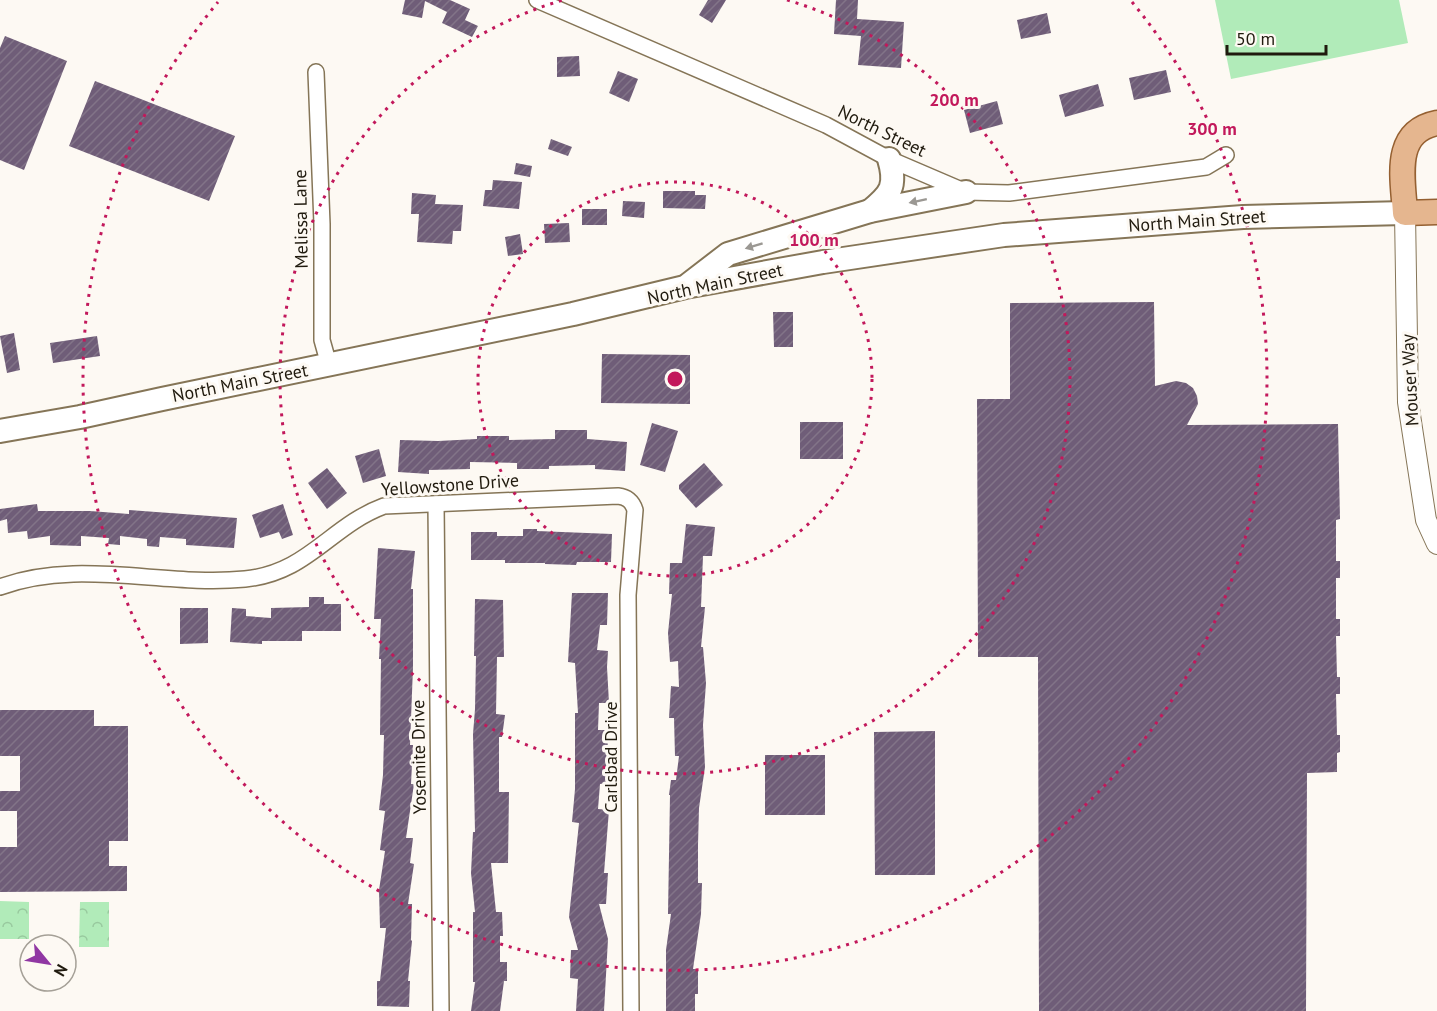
<svg xmlns="http://www.w3.org/2000/svg" width="1437" height="1011" viewBox="0 0 1437 1011" font-family="'PT Sans',sans-serif">
<defs>
<pattern id="forest-crowns" width="20" height="18" patternUnits="userSpaceOnUse" patternTransform="scale(1.5)"><rect width="20" height="18" fill="#b1ebb9"/><path d="M2 6a3 3 0 1 1 6 0M12 15a3 3 0 1 1 6 0" fill="none" stroke="#98c99e"/></pattern>
<pattern id="building-hatch" width="6" height="6" patternUnits="userSpaceOnUse" patternTransform="scale(1.5)"><rect width="6" height="6" fill="#6f5d78"/><path d="M-1 1l2-2M0 6l6-6M5 7l2-2" fill="none" stroke="#827488"/></pattern>
</defs>
<rect width="100%" height="100%" fill="#fdf9f3"/>
<g fill="url(#forest-crowns)">
<polygon points="0,901 29,902 29,939 0,939"/>
<polygon points="80,902 109,902 109,947 79,947"/>
</g>
<polygon fill="#b1ebb9" points="1215,0 1399,0 1408,43 1231,79"/>
<g fill="url(#building-hatch)">
<polygon points="405,0 450,0 470,9 465,20 478,26 472,37 442,23 447,12 425,1 422,18 402,14"/>
<polygon points="708,0 726,0 712,23 699,15"/>
<polygon points="836,0 858,0 857,19 904,22 901,68 858,65 861,36 834,34"/>
<polygon points="1047,13 1051,33 1021,39 1017,20"/>
<polygon points="5,36 67,61 24,170 0,160 0,48"/>
<polygon points="579,56 580,76 557,77 557,57"/>
<polygon points="1166,70 1171,92 1134,100 1129,78"/>
<polygon points="618,71 638,79 629,102 609,93"/>
<polygon points="95,81 235,136 209,201 69,146"/>
<polygon points="1098,84 1104,106 1065,117 1059,95"/>
<polygon points="997,101 1003,124 970,133 964,110"/>
<polygon points="551,139 572,147 568,156 548,149"/>
<polygon points="516,163 532,166 530,177 514,174"/>
<polygon points="493,180 522,182 519,209 483,206 485,190 492,190"/>
<polygon points="663,191 695,191 695,195 706,195 705,209 663,208"/>
<polygon points="412,193 436,195 435,204 463,205 461,231 453,231 452,244 417,242 419,214 411,214"/>
<polygon points="623,201 645,202 644,218 622,216"/>
<rect x="582" y="209" width="25" height="16"/>
<polygon points="569,223 570,242 545,243 544,224"/>
<polygon points="520,234 523,254 508,256 505,237"/>
<polygon points="1154,302 1155,386 1176,381 1186,383 1193,388 1197,396 1198,404 1187,425 1338,424 1340,519 1336,520 1336,561 1340,561 1340,578 1336,578 1336,619 1340,619 1340,636 1336,636 1337,677 1340,677 1340,694 1336,694 1337,735 1340,735 1340,752 1337,753 1337,772 1307,773 1306,1011 1039,1011 1038,657 978,657 977,399 1010,399 1010,303"/>
<polygon points="773,312 793,312 793,347 774,347"/>
<polygon points="14,333 20,370 7,373 0,336"/>
<polygon points="97,336 100,356 53,363 50,343"/>
<polygon points="602,354 690,355 690,404 601,403"/>
<rect x="800" y="422" width="43" height="37"/>
<polygon points="652,423 678,431 665,472 640,465"/>
<polygon points="555,430 587,430 587,439 627,442 625,471 595,469 595,465 549,466 549,469 517,469 517,463 470,462 470,469 429,470 429,474 398,472 400,440 438,441 477,439 477,436 509,436 509,440 555,439"/>
<polygon points="379,449 386,476 363,483 355,456"/>
<polygon points="704,463 723,485 696,508 679,489 679,485"/>
<polygon points="327,468 347,493 327,509 308,483"/>
<polygon points="37,504 38,511 90,511 129,514 129,510 237,518 234,548 186,545 186,539 160,537 159,547 147,546 147,539 120,536 120,545 108,544 109,538 81,536 81,546 50,545 50,536 28,539 27,531 8,533 7,519 0,521 0,509"/>
<polygon points="283,504 293,535 282,539 279,532 260,538 252,515"/>
<polygon points="686,524 715,527 712,556 703,556 701,607 705,607 701,647 703,647 706,683 703,725 705,767 699,808 698,845 698,883 702,883 701,914 693,969 698,969 698,994 695,994 695,1011 666,1011 666,950 671,914 668,914 670,795 669,795 671,780 676,780 679,756 675,756 674,718 669,718 671,686 679,687 678,661 670,662 668,633 672,594 669,594 670,563 682,563"/>
<polygon points="523,529 537,529 537,531 612,534 611,562 577,562 576,565 545,564 545,563 505,563 505,560 471,560 471,532 497,532 497,536 523,536"/>
<polygon points="378,548 415,551 411,589 413,589 413,667 410,745 413,745 411,784 414,784 406,838 413,838 410,863 414,864 408,904 412,904 411,940 412,941 408,981 410,981 409,1007 377,1006 377,981 380,981 386,928 380,928 379,890 385,851 380,850 385,811 379,810 383,775 384,735 380,735 381,659 379,659 381,619 374,619"/>
<polygon points="572,593 608,593 607,625 600,625 597,650 608,651 607,667 609,703 599,703 598,730 607,730 608,752 608,783 600,784 598,809 609,810 604,873 608,873 606,904 599,904 608,939 604,1011 576,1011 578,979 570,978 571,950 578,950 569,917 579,823 572,822 575,789 575,713 578,713 575,663 568,662"/>
<polygon points="309,597 324,597 324,604 341,604 341,631 302,631 302,641 262,641 262,644 230,642 232,608 246,609 246,616 271,618 271,608 309,607"/>
<polygon points="475,599 503,600 504,657 497,657 496,714 505,715 502,737 499,737 499,792 509,792 508,863 491,863 496,912 502,912 503,936 500,936 500,962 507,962 507,981 504,981 500,1011 471,1011 475,982 473,982 473,912 475,912 471,873 473,832 475,832 473,734 475,709 476,656 474,656"/>
<polygon points="180,608 208,608 208,643 180,644"/>
<polygon points="0,710 94,710 94,726 128,726 128,841 109,841 109,866 127,866 127,891 0,892 0,847 17,847 17,811 0,811 0,791 20,791 20,756 0,756"/>
<polygon points="935,731 935,875 875,875 874,732"/>
<rect x="765" y="755" width="60" height="60"/>
</g>
<g fill="none" stroke-linecap="round" stroke-linejoin="round">
<g stroke="#857557" stroke-width="18">
<g id="minor">
<polyline points="537,0 826,125 889,159 966,192 1009,193 1206,167 1226,155"/>
<polyline points="316,72 322,224 322,340 329,365"/>
<polyline points="436,504 441,1011"/>
<path d="M 0,587 C 78,558 164,587 245,579 C 308,573 330,526 384,506 L 618,496 C 627,497 632,501 635,510 L 628,595 L 631,1011"/>
</g>
</g>
<g stroke="#857557" stroke-width="22">
<polyline id="tertiary" points="1405,213 1408,402 1426,520 1437,544"/>
</g>
<g stroke="#857557" stroke-width="26">
<g id="secondary">
<path d="M 870,211 C 891,194 897,186 889,159"/>
<polyline points="689,284 728,254 870,211 966,192"/>
<polyline points="0,431 80,417 162,399 573,314 685,287 823,262 1004,235 1243,217 1405,213"/>
</g>
</g>
<g stroke="#956031" stroke-width="27">
<path id="primary" d="M 1437,123 C 1392,132 1403,178 1405,213 L 1437,212"/>
</g>
<use href="#minor" stroke="#fff" stroke-width="15"/>
<use href="#tertiary" stroke="#fff" stroke-width="20"/>
<use href="#secondary" stroke="#fff" stroke-width="22"/>
<use href="#primary" stroke="#e5b68f" stroke-width="24"/>
</g>
<defs><path id="oneway-solid" d="M-6-.8H1V-3.2L6.5 0L1 3.2V.8H-6Z" transform="scale(1.5)"/></defs>
<g fill="#9b9893">
<use href="#oneway-solid" transform="translate(918 201) rotate(168)"/>
<use href="#oneway-solid" transform="translate(754 246) rotate(163)"/>
</g>
<g fill="none" stroke="#c2185b" stroke-width="3" stroke-dasharray="3 6">
<circle cx="675" cy="379" r="197"/>
<path d="M787 0A395 395 0 1 1 563 0"/>
<path d="M1132 2A592 592 0 1 1 218 2"/>
</g>
<g text-anchor="middle" stroke-width="6" stroke-linejoin="round" paint-order="stroke">
<g font-size="18" fill="#201a0e" stroke="#fdf9f3">
<text transform="translate(882 131) rotate(26)" y="6">North Street</text>
<text transform="translate(301 219) rotate(-91)" y="6">Melissa Lane</text>
<text transform="translate(1197 221) rotate(-4)" y="6">North Main Street</text>
<text transform="translate(715 284) rotate(-12)" y="6">North Main Street</text>
<text transform="translate(1410 380) rotate(-93)" y="6">Mouser Way</text>
<text transform="translate(240 383) rotate(-11)" y="6">North Main Street</text>
<text transform="translate(450 485) rotate(-4)" y="6">Yellowstone Drive</text>
<text transform="translate(419 757) rotate(-91)" y="6">Yosemite Drive</text>
<text transform="translate(611 757) rotate(-90)" y="6">Carlsbad Drive</text>
</g>
</g>
<circle cx="675" cy="379" r="9" fill="#c2185b" stroke="#fdf9f3" stroke-width="3"/>
<g font-size="18" text-anchor="middle" font-weight="bold" fill="#c2185b" stroke="#fdf9f3" stroke-width="6" stroke-linejoin="round" paint-order="stroke">
<text x="954" y="106">200 m</text>
<text x="1212" y="135">300 m</text>
<text x="814" y="246">100 m</text>
</g>
<g transform="translate(48 963) rotate(120)"><circle r="28" fill="#fdf9f3" stroke="#a5a097" stroke-width="1.5"/>
<path d="M0-4.5L10 22L0 15L-10 22Z" fill="#9037a3"/>
<text y="-9" font-size="16" font-weight="bold" text-anchor="middle" fill="#201a0e">N</text>
</g>
<path d="M1227 45v9h99v-9" fill="none" stroke="#201a0e" stroke-width="3"/>
<text x="1236" y="45" font-size="18" fill="#201a0e" stroke="#fdf9f3" stroke-width="4.5" paint-order="stroke">50 m</text>
</svg>
